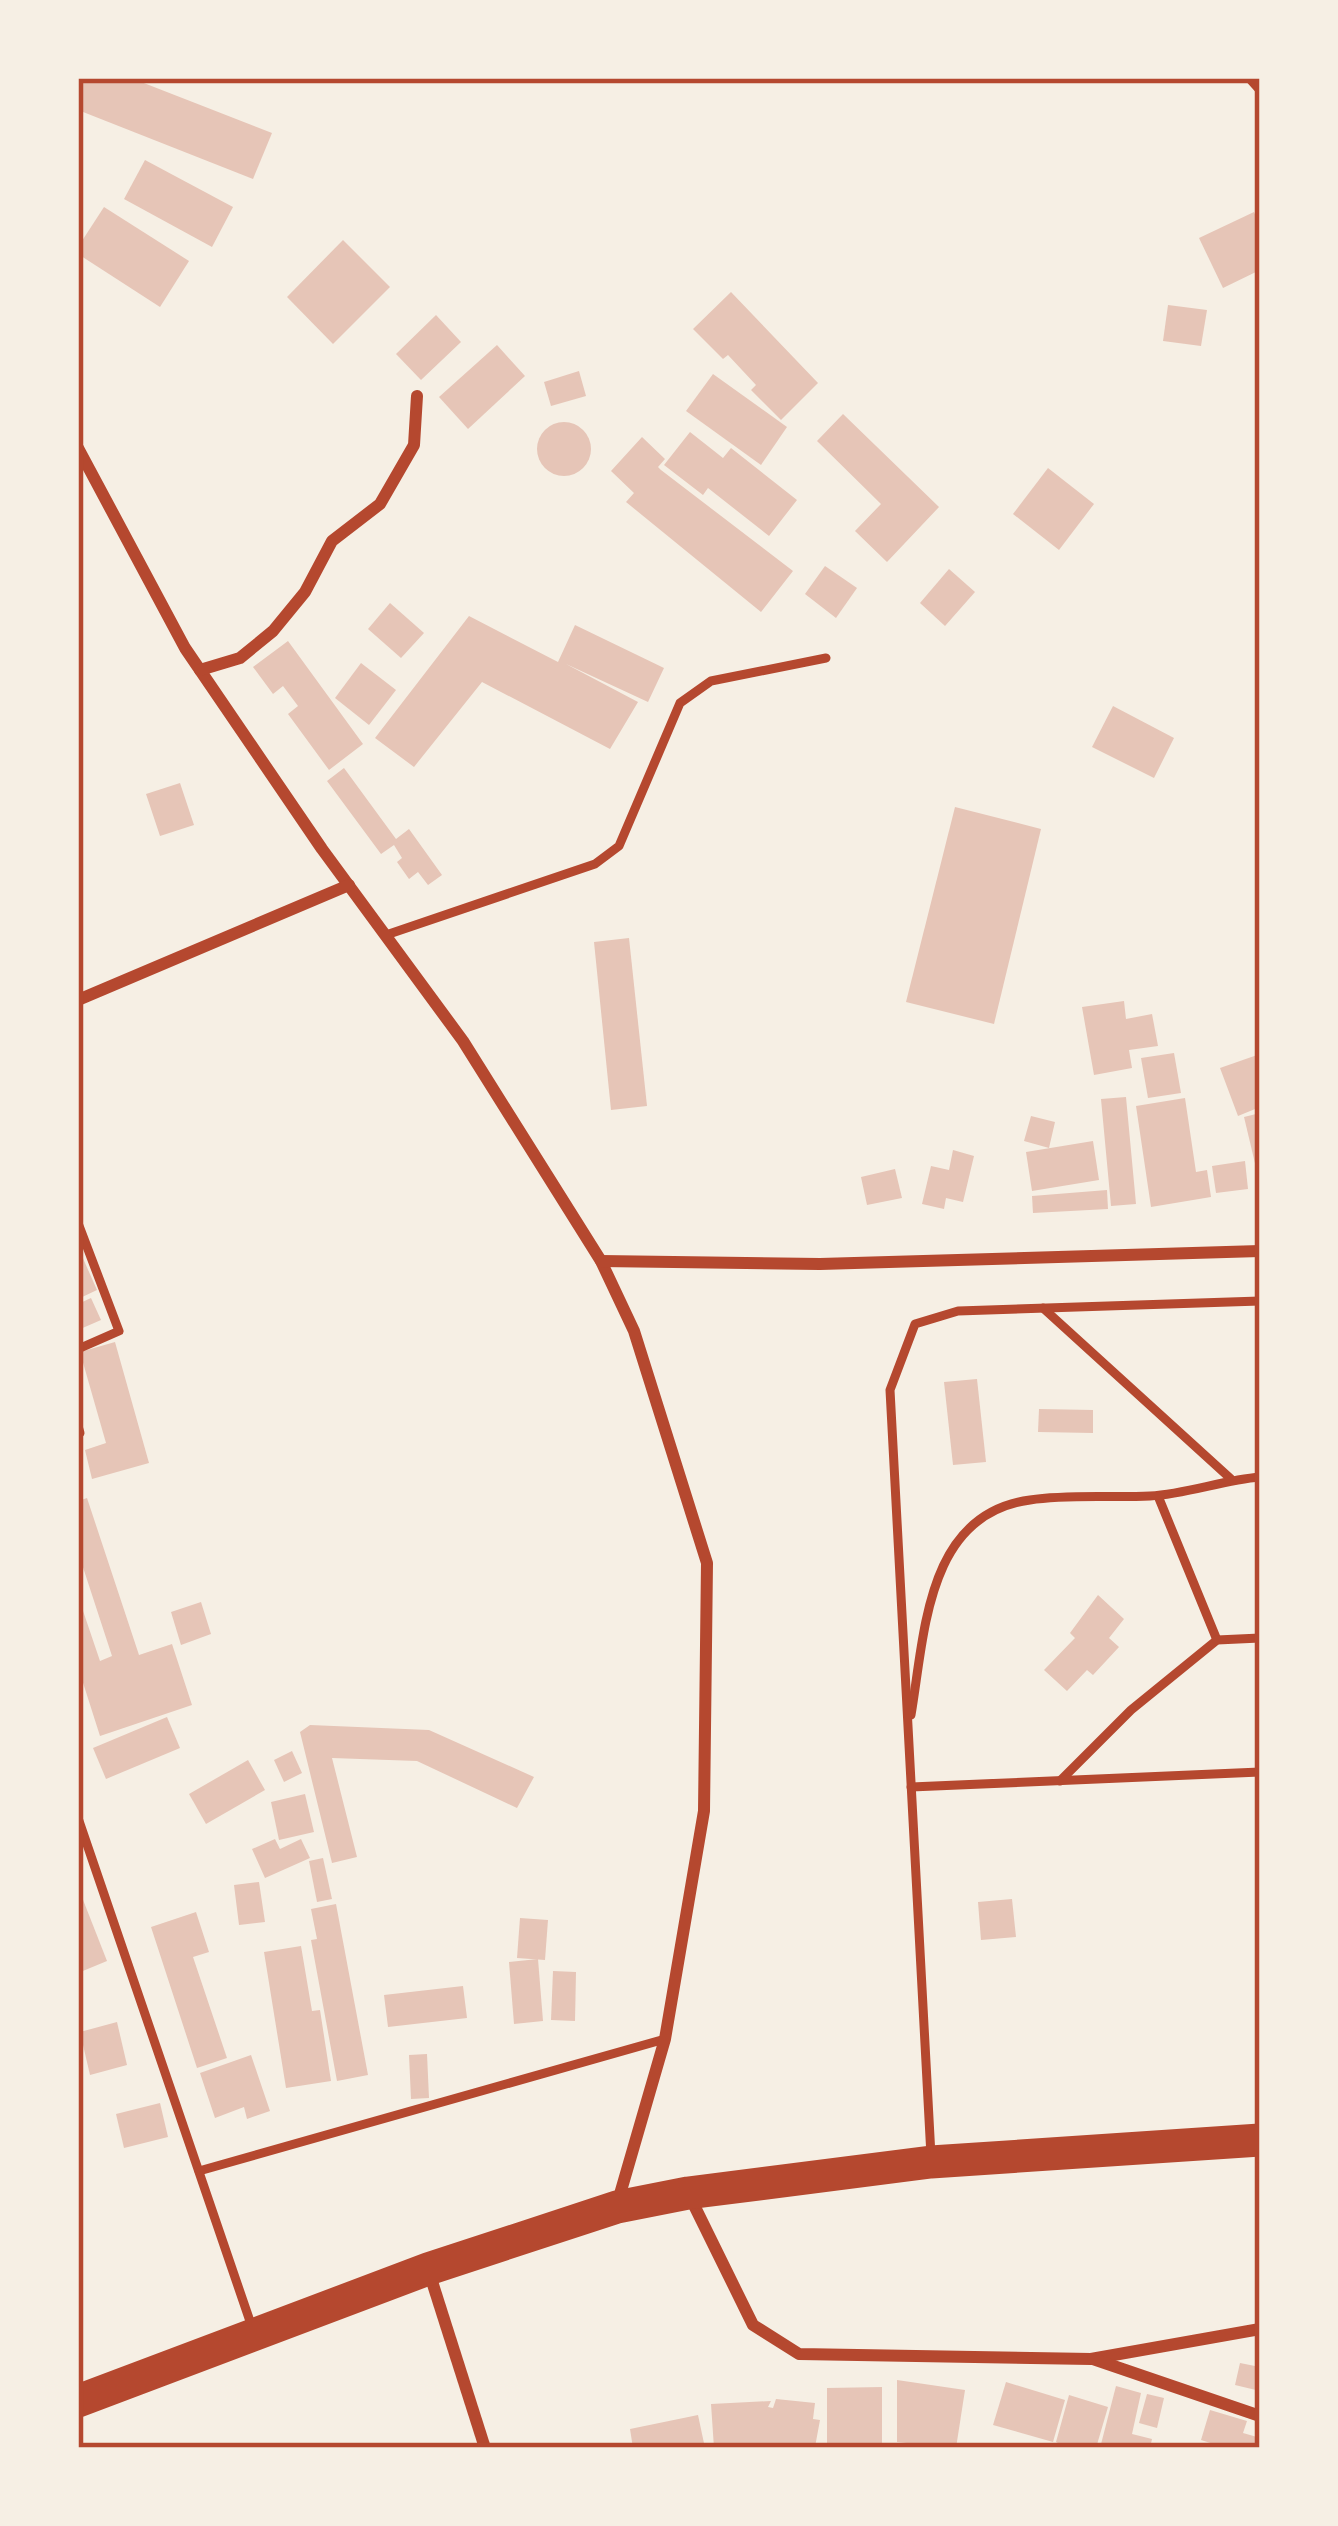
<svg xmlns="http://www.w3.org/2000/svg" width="1338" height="2526" viewBox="0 0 1338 2526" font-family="Poppins,sans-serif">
<rect width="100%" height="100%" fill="#f6efe4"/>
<g fill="#e6c5b7">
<polygon points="78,78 131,78 272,133 253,179 78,110"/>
<polygon points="145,160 233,207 212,247 124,199"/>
<polygon points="104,207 189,261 160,307 78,254 78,247"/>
<polygon points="1254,212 1260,225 1260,270 1223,288 1199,238"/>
<polygon points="343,240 390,287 333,344 287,297"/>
<polygon points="731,292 818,383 781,420 751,390 756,385 728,355 723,359 693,329"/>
<polygon points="1168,305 1207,310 1201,346 1163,341"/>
<polygon points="436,315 461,342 421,380 396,354"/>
<polygon points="497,345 525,376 468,429 439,397"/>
<polygon points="579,371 586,396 551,406 544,382"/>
<polygon points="713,374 787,427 761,465 686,411"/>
<polygon points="843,414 939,507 887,562 855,531 881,504 817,441"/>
<circle cx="564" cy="449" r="27"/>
<polygon points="690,432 723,458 731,448 797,500 769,536 708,488 703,495 664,465"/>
<polygon points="642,437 665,459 658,467 661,470 793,571 761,612 626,502 634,493 611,471"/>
<polygon points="1048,468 1094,504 1059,550 1013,514"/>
<polygon points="825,566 857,588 836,618 805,594"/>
<polygon points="949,569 975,592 945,626 920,603"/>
<polygon points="390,603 424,633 401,658 368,629"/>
<polygon points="469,616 558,662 575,625 664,668 648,702 566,664 638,702 610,749 482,682 414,767 375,738"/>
<polygon points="288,641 363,744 329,770 288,714 298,706 283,686 273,694 253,667"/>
<polygon points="361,663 396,690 369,725 335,698"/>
<polygon points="1113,706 1174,738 1154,778 1092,747"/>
<polygon points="344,768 396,839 409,829 442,875 428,885 418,872 409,879 397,862 402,858 394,845 381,854 327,781"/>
<polygon points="180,783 194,825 160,836 146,794"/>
<polygon points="955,807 1041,829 994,1024 906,1002"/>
<polygon points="629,938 647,1106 611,1110 594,942"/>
<polygon points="1124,1001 1126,1019 1152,1014 1158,1046 1129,1050 1132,1068 1094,1075 1082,1007"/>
<polygon points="1174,1053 1181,1093 1148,1098 1141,1058"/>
<polygon points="1260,1054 1260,1107 1238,1116 1220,1068"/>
<polygon points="1126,1097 1136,1204 1111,1206 1101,1099"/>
<polygon points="1185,1098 1196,1172 1207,1170 1211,1197 1151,1207 1136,1106"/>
<polygon points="1260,1113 1260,1176 1258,1176 1244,1117"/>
<polygon points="1031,1116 1055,1122 1049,1148 1024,1141"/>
<polygon points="1093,1141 1099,1180 1032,1191 1026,1152"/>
<polygon points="953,1150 974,1156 963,1202 946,1198 944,1209 922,1204 931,1166 949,1170"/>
<polygon points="1245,1161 1248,1189 1216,1193 1212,1166"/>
<polygon points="895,1169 902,1198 867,1205 861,1177"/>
<polygon points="1107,1190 1108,1209 1033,1213 1032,1196"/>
<polygon points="78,1247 97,1290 78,1299"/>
<polygon points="91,1298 101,1320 78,1330 78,1304"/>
<polygon points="115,1342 149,1463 92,1479 85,1450 106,1443 80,1352"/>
<polygon points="977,1379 986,1462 953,1465 944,1382"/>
<polygon points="1039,1409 1093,1410 1093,1433 1038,1432"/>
<polygon points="87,1498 139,1655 172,1644 192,1705 100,1736 78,1667 78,1596 100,1661 112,1656 78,1552 78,1501"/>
<polygon points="1098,1595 1124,1619 1109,1638 1119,1647 1093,1675 1087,1670 1067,1691 1044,1670 1075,1638 1070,1633"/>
<polygon points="201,1602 211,1634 181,1645 171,1612"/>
<polygon points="167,1717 180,1748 106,1779 93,1748"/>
<polygon points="310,1725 429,1730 534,1777 517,1808 417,1761 332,1758 357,1857 332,1863 300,1732"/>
<polygon points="292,1751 302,1773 284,1782 274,1760"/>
<polygon points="248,1760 265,1790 206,1824 189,1794"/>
<polygon points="305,1794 314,1832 279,1840 271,1802"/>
<polygon points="275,1839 280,1849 301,1839 310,1858 265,1878 252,1849"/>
<polygon points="323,1858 332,1899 317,1902 309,1861"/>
<polygon points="259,1882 265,1922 239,1925 234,1885"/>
<polygon points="78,1887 107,1961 78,1973"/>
<polygon points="1012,1899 1016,1937 981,1940 978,1902"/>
<polygon points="336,1904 368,2075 337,2081 311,1940 317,1939 311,1909"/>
<polygon points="196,1912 209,1952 193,1957 227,2058 197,2068 151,1927"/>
<polygon points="520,1918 548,1920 545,1960 517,1958"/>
<polygon points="301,1946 312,2011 320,2010 331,2081 286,2088 264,1952"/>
<polygon points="538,1959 543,2021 514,2024 509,1962"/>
<polygon points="553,1971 576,1972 575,2021 551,2020"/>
<polygon points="463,1986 467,2018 388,2027 384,1995"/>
<polygon points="117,2022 127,2065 90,2075 80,2032"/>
<polygon points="427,2054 429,2098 411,2099 409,2055"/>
<polygon points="251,2055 270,2111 247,2119 244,2107 215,2118 200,2073"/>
<polygon points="160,2103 168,2137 124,2148 116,2114"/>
<polygon points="1240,2363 1260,2367 1260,2391 1235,2385"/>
<polygon points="897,2380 965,2390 956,2448 897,2442"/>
<polygon points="1006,2382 1065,2400 1053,2442 993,2425"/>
<polygon points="1116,2386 1141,2393 1132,2434 1152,2439 1150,2448 1100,2448"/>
<polygon points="882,2387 882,2448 827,2448 827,2388"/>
<polygon points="1147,2394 1164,2398 1157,2428 1139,2423"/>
<polygon points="1069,2395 1108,2407 1096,2448 1068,2448 1056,2442"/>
<polygon points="776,2399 815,2403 813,2419 820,2420 815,2447 714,2448 711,2404 771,2401 768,2407 773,2408"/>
<polygon points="1210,2410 1247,2421 1243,2433 1257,2437 1254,2448 1226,2448 1201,2440"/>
<polygon points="698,2415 705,2448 633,2448 630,2429"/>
</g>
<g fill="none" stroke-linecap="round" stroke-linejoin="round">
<g stroke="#b5482f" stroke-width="9">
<polyline points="386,935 595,864 619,846 680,703 711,681 826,658"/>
<polyline points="78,1223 119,1331 78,1349"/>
<polyline points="1043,1308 1231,1479"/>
<polyline points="78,1426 80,1433"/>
<polyline points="1158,1496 1217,1640"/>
<path d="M 911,1715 C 925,1633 926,1514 1030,1500 C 1069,1494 1111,1498 1150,1496 C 1187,1494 1223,1480 1260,1477"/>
<polyline points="1060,1781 1131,1710 1217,1640 1260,1638"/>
<polyline points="911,1787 1260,1772"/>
<polyline points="78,1818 253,2330"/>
<polyline points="931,2156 890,1390 915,1324 958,1311 1260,1301"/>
<polyline points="199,2171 665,2039"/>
</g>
<g stroke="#b5482f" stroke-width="12">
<polyline points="1251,78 1260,88"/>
<polyline points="78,448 185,648 322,849 463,1041 601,1261 634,1331 707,1563 704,1811 665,2039 618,2201"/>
<polyline points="200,670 240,658 273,631 305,592 332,541 380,504 414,445 417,396"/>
<polyline points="78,1000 349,885"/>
<polyline points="601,1261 820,1264 1260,1251"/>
<polyline points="691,2199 753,2325 799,2354 1091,2359 1260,2329"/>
<polyline points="429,2272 485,2448"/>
<polyline points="1093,2359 1260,2416"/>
</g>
<polyline stroke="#b5482f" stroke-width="33" points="78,2401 428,2269 617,2207 688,2193 931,2162 1260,2140"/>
</g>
<rect width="1338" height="2526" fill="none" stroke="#f6efe4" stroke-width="162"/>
<rect x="81" y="81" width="1176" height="2364" fill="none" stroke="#b5482f" stroke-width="4.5"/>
</svg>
